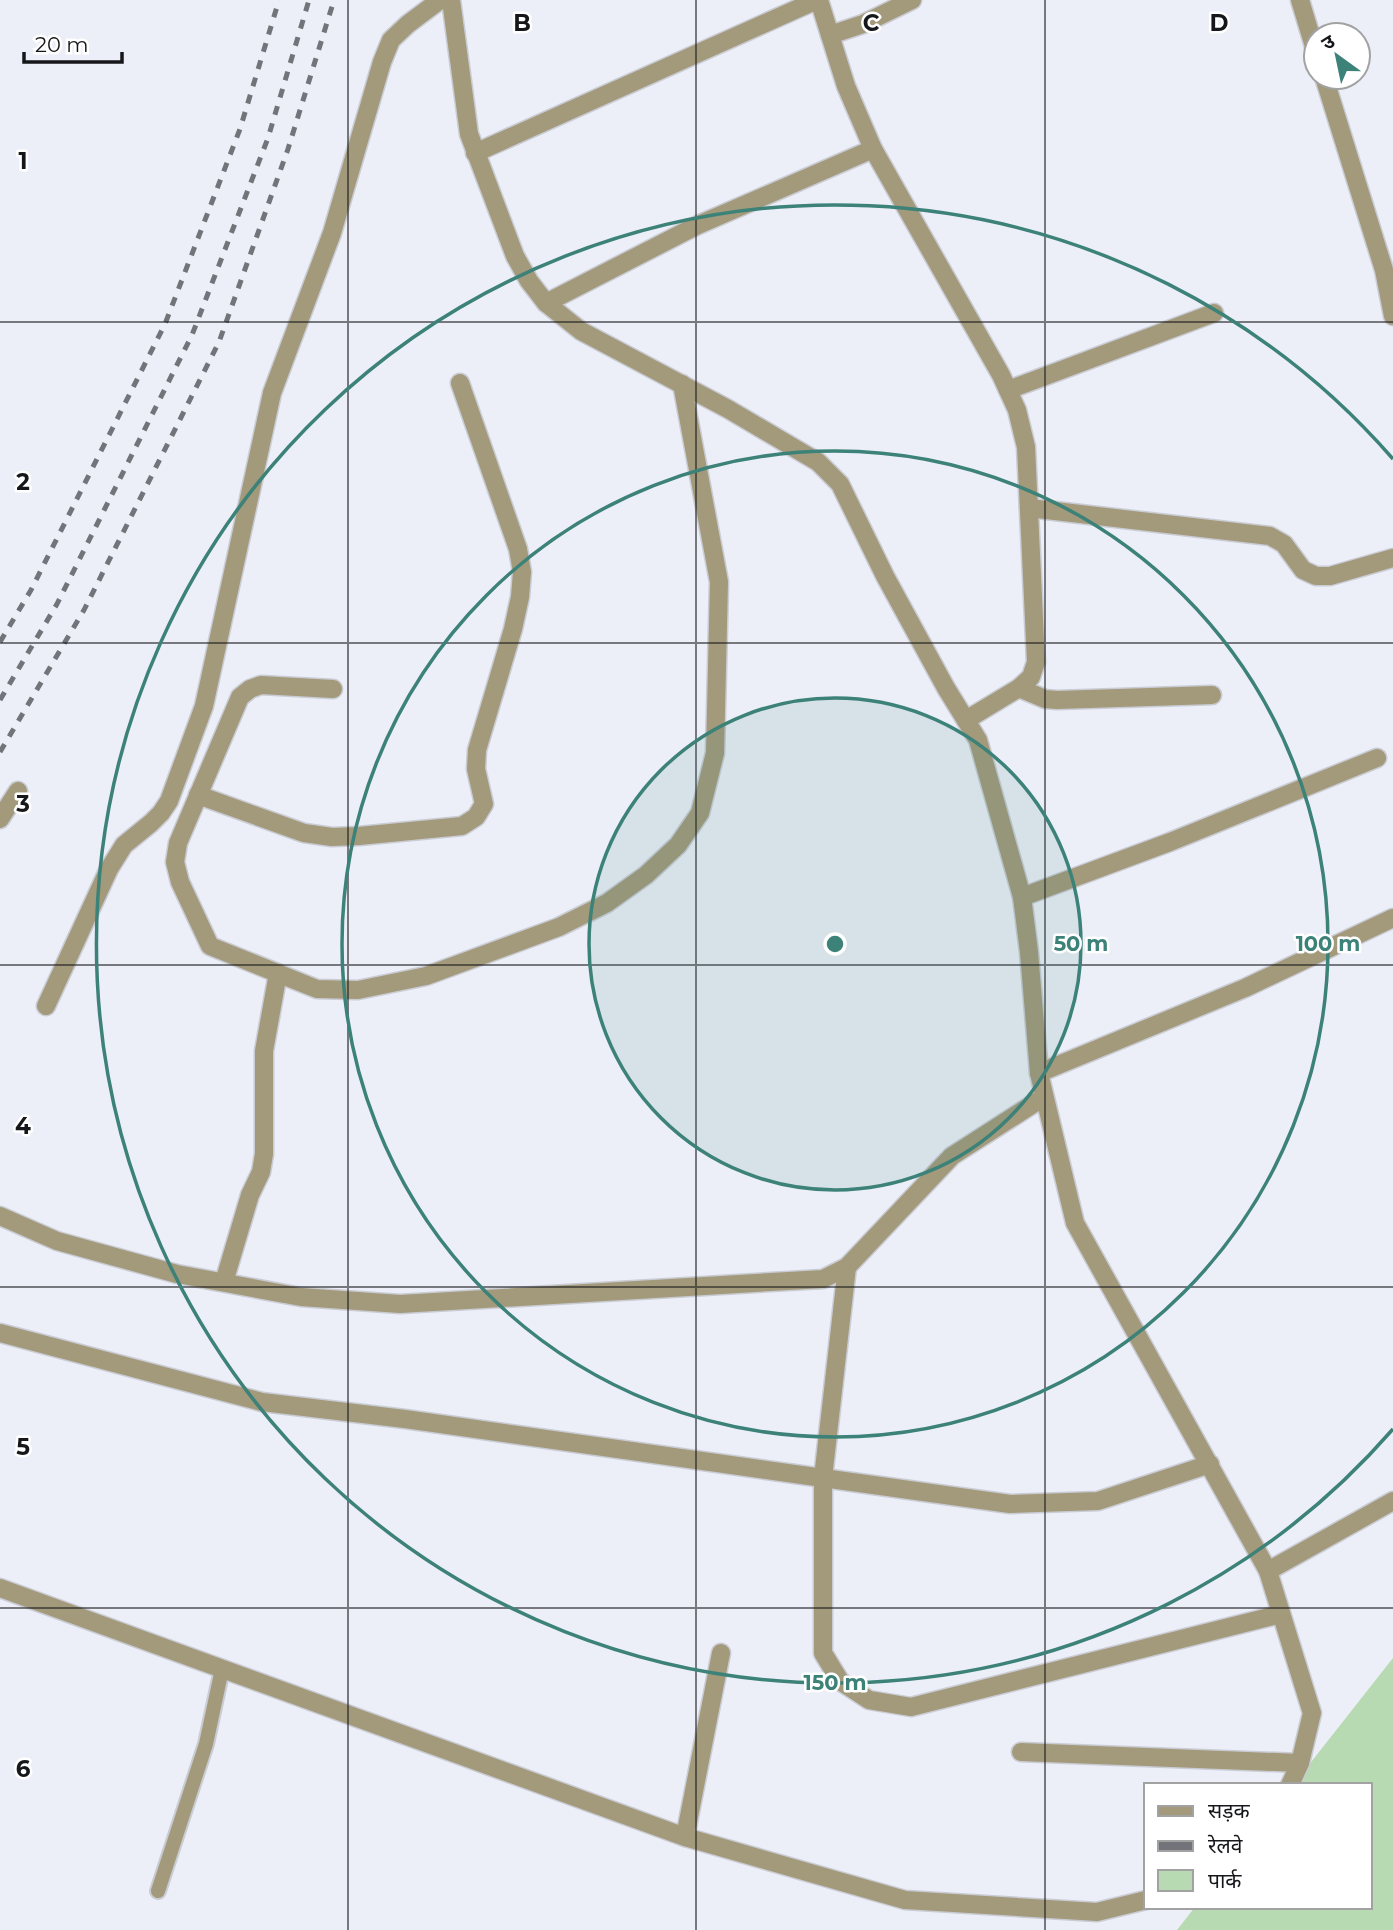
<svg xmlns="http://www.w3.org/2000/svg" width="1393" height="1930" viewBox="0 0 1393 1930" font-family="Montserrat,'Noto Sans Devanagari',sans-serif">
<rect width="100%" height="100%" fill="#eceef8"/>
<polygon fill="#b7dab3" points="1393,1658 1393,1930 1177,1930 1195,1907 1370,1907 1370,1785 1293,1785"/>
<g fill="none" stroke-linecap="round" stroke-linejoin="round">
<g stroke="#caccd4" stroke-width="18">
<polyline id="service" points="158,1891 206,1744 222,1669"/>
</g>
<g stroke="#caccd4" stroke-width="21">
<g id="minor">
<polyline points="451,0 469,134 515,256 529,281 546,303 581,331 728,409 818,462 840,484 885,576 946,688 978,740 1022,897 1029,952 1039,1073 1075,1223 1268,1571 1312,1713 1300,1763 1290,1785"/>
<polyline points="819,0 846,86 873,149 1001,375 1017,410 1026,447 1036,662 1031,677 1019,688 966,720"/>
<polyline points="1300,0 1316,53"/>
<polyline points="830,35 863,24 912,0"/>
<polyline points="1324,77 1384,270 1393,316"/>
<polyline points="475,153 817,0"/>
<polyline points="546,303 698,225 873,149"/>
<polyline points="1008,390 1214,313"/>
<polyline points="1029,508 1270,536 1284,544 1303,570 1316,576 1330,576 1393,558"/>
<polyline points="1019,688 1045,699 1057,700 1212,695"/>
<polyline points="333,689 261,685 250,689 240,697 178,843 175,862 180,882 210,946 317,989 358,990 426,976 559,927 607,903 646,875 678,845 700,813 715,753 719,582 682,384"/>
<polyline points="198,795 304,833 332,837 359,836 462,826 476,817 484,804 476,769 477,750 513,629 520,597 522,572 518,549 460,383"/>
<polyline points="0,819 18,791"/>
<polyline points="1022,897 1170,842 1377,758"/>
<polyline points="46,1006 109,869 124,845 151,823 161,813 169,801 204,706 272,393 332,233 382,62 391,40 408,24 440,0"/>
<polyline points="1039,1073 1245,988 1393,918"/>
<polyline points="0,1216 57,1241 177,1274 301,1297 400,1304 823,1279 847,1267 952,1156 1044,1097"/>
<polyline points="224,1282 250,1195 261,1172 264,1154 264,1051 278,973"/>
<polyline points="0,1333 262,1402 405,1419 823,1478 847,1267"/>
<polyline points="1210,1464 1098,1501 1010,1504 823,1478 823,1653 840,1681 869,1700 911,1707 1281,1614"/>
<polyline points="1268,1571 1393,1501"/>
<polyline points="0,1588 685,1837 905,1900 1097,1912 1146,1900"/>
<polyline points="1021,1752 1300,1763"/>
<polyline points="685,1837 721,1653"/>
</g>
</g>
<use href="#service" stroke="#a3997b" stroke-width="14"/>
<use href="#minor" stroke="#a3997b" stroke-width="18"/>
<g stroke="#73747a" stroke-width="5" stroke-dasharray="9 9" stroke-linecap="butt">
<polyline points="0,642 31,590 165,324 240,129 279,0"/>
<polyline points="0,700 57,604 192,335 268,138 309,0"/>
<polyline points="0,752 84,610 219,342 288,149 334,0"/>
</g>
</g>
<path fill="none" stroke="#16171a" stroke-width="2" stroke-opacity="0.55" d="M 348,0 L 348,1930M 696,0 L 696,1930M 1045,0 L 1045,1930M 0,322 L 1393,322M 0,643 L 1393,643M 0,965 L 1393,965M 0,1287 L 1393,1287M 0,1608 L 1393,1608"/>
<circle cx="835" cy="944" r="246" fill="#3c8278" fill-opacity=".12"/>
<g fill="none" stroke="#3c8278" stroke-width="3.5">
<circle cx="835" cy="944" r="246"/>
<circle cx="835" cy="944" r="493"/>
<path d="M1393 1429A739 739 0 1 1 1393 459"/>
</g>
<g font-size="23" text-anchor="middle" font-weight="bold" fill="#16171a" stroke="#fff" stroke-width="5" stroke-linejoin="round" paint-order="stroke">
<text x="522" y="31">B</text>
<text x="871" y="31">C</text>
<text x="1219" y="31">D</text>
<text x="23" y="169">1</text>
<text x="23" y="490">2</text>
<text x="23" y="812">3</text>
<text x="23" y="1134">4</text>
<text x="23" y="1455">5</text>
<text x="23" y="1777">6</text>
</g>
<circle cx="835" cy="944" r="10" fill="#3c8278" stroke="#fff" stroke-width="3.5"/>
<g font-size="21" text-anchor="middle" font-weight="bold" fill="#3c8278" stroke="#fff" stroke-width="5" stroke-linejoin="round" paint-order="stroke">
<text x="1081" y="951">50 m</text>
<text x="1328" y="951">100 m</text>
<text x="835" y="1690">150 m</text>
</g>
<rect x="1144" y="1783" width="228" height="126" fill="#ffffff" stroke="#a2a2a3" stroke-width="2"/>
<rect x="1158" y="1806" width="35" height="10" fill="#a3997b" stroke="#a2a2a3" stroke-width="2"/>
<text x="1208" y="1818" font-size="21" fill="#16171a">सड़क</text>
<rect x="1158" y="1841" width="35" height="10" fill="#73747a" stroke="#a2a2a3" stroke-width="2"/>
<text x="1208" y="1853" font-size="21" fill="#16171a">रेलवे</text>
<rect x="1158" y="1870" width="35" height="21" fill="#b7dab3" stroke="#a2a2a3" stroke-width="2"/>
<text x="1208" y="1888" font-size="21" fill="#16171a">पार्क</text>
<g transform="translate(1337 56) rotate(327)"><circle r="33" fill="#ffffff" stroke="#a2a2a3" stroke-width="2"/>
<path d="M0-5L12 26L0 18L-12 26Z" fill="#3c8278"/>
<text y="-10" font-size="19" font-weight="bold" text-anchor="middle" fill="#16171a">उ</text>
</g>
<path d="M24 52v10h98v-10" fill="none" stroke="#16171a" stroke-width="3.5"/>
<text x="35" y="52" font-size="21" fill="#16171a" stroke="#ffffff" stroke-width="5" paint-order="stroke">20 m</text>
</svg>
